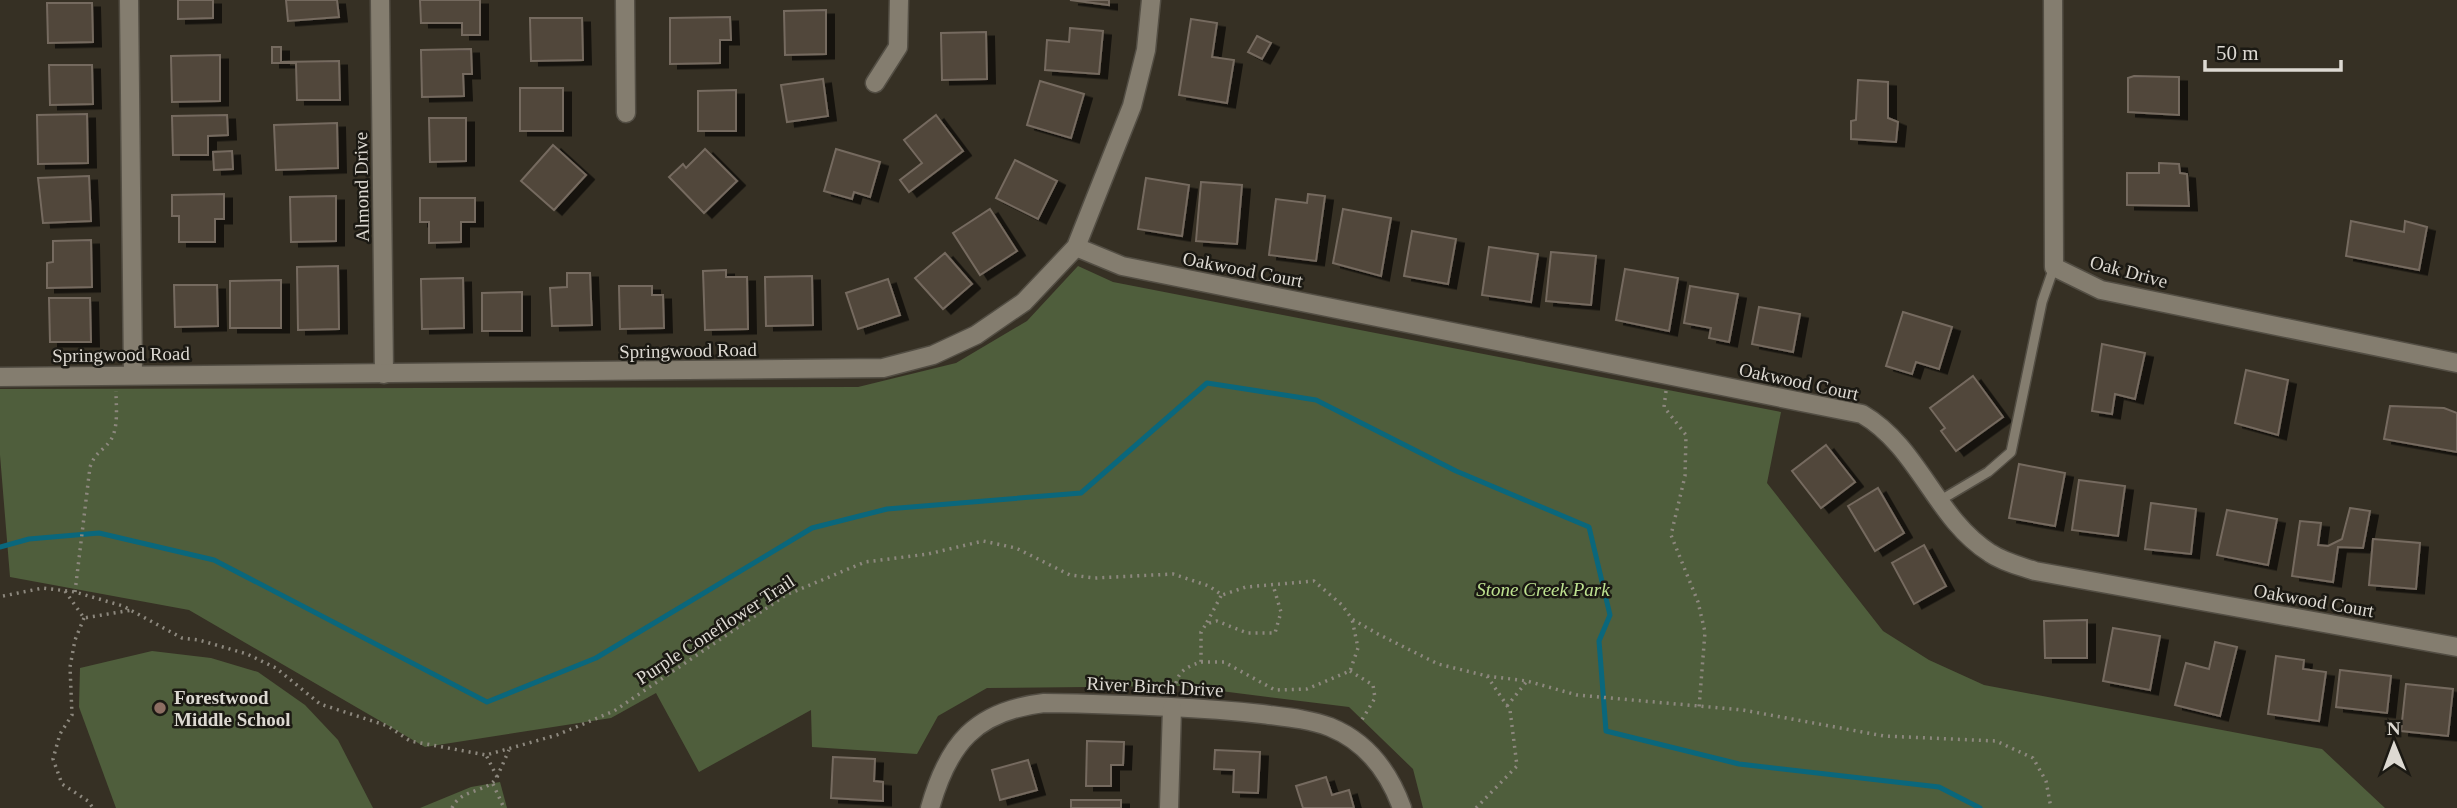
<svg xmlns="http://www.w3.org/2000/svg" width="2457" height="808" viewBox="0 0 2457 808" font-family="'Times New Roman',serif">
<defs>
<filter id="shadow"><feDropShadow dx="8" dy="4.5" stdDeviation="0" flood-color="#0009"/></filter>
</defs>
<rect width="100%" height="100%" fill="#363024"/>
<g fill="#4f5e3c">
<polygon points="1078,266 1113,282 1781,412 1767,483 1883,631 1929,660 1984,685 2322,749 2385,808 1423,808 1413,769 1349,707 1181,686 987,688 938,716 917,754 812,747 811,710 699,772 656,693 611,718 425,747 189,610 10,577 0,455 0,389 858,387 956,363 1027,321"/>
<polygon points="152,651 211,658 258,672 305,705 338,740 373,808 116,808 79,707 80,668"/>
<polygon points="500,782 507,808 420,808 471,787"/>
</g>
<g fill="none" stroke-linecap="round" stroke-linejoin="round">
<polyline stroke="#0a677c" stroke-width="5" points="0,547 29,539 99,533 214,560 487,702 596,658 812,528 887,509 1081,493 1207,383 1316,400 1456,471 1589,527 1610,615 1599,641 1606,731 1739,764 1939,787 1980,808"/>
</g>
<g fill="#51463b" stroke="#756a5f" stroke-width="2" filter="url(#shadow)">
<polygon points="178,0 213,0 213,18 178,19"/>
<polygon points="286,0 337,0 339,17 288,21"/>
<polygon points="420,0 480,0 480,35 462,35 462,23 421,23"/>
<polygon points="1070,0 1109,0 1109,5"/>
<polygon points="47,3 92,3 93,42 48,43"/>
<polygon points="826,10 826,54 785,55 784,11"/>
<polygon points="730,17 731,40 720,40 720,63 670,64 670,18"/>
<polygon points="530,18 582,18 583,60 531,61"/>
<polygon points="1191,19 1217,23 1212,57 1234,60 1227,103 1179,95"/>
<polygon points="1070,28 1103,31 1099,74 1045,70 1047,40 1069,42"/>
<polygon points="986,32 987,79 942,80 941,33"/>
<polygon points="1257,36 1271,43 1262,59 1248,52"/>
<polygon points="272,47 281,47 281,62 339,61 340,100 297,100 296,63 272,63"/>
<polygon points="471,49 472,74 463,74 464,96 422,97 421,50"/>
<polygon points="220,55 220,101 172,102 171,56"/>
<polygon points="49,65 92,65 93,104 50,105"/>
<polygon points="2134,76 2179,77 2179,115 2128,112 2128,78"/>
<polygon points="823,79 828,116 787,122 781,85"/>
<polygon points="1858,80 1888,82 1888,118 1898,122 1896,142 1851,139 1851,121 1856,120"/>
<polygon points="1040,81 1084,94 1071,138 1027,125"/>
<rect x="520" y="88" width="43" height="43"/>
<polygon points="736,90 736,131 698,131 698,91"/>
<polygon points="87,114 88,163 38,164 37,115"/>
<polygon points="227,115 228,135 208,136 208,155 173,155 172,116"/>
<polygon points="936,115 963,151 909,192 900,180 922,163 904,140"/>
<polygon points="429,118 466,118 466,161 430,162"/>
<polygon points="337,123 338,168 276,170 274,125"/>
<polygon points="553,145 586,175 554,210 521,181"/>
<polygon points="705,149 737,181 704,213 669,177 683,164 686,168"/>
<polygon points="836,149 880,162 870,197 854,192 852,199 824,191"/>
<polygon points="232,151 233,169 214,170 213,152"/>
<polygon points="1015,160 1057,181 1038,219 996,198"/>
<polygon points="2159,163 2179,164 2180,173 2187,174 2189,206 2127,205 2127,173 2159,173"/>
<polygon points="89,176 91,221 43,223 38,178"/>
<polygon points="1146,178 1189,185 1182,236 1138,229"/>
<polygon points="1201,182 1242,185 1237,244 1196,241"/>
<polygon points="224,194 224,219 215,219 215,242 179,242 179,216 172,216 172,195"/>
<polygon points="1308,194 1325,196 1316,261 1269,255 1276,199 1307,203"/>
<polygon points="336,196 336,241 291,242 290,197"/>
<polygon points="420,198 475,198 475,222 461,222 461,242 429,243 429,222 420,222"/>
<polygon points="990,209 1017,251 980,275 953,233"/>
<polygon points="1343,209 1391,218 1381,276 1333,263"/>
<polygon points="2351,221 2404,232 2405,221 2427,227 2419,270 2346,256"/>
<polygon points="1412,231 1456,239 1448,284 1404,276"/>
<polygon points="91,240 92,287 47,288 47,263 53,262 53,241"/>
<polygon points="1489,247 1538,254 1531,302 1482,295"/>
<polygon points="1551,252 1596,256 1591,305 1546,301"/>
<polygon points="945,253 972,284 943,309 915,278"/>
<polygon points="338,266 339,329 298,330 297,267"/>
<polygon points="1625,269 1678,278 1669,331 1616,320"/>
<polygon points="726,270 726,277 747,277 748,329 705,330 703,271"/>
<polygon points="567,273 590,273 592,325 552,326 550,288 567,287"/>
<polygon points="812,276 813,325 766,326 765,277"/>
<polygon points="463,278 464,328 422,329 421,279"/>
<polygon points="888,279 900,315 858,329 846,293"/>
<polygon points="281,280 281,328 230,328 230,281"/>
<polygon points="174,285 217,285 218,326 175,327"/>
<polygon points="619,286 652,286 652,295 663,295 664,328 620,329"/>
<polygon points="1690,286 1738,294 1729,342 1709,338 1711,328 1684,323"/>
<polygon points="522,292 522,331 482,331 482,293"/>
<polygon points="49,298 90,298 91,342 50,342"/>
<polygon points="1759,307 1800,314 1793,352 1752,344"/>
<polygon points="1903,312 1952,327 1939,369 1916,362 1912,374 1886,366"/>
<polygon points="2102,344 2145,353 2135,399 2115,394 2112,414 2092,411"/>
<polygon points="2246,370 2288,380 2278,435 2235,423"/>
<polygon points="1973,376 2003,417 1956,451 1941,431 1945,428 1930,408"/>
<polygon points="2390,406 2444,408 2457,413 2457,452 2384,439"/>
<polygon points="1826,445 1855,482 1821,508 1792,471"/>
<polygon points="2019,464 2065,473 2055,526 2009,518"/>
<polygon points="2079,480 2125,486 2118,536 2072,530"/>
<polygon points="1878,488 1904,533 1875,551 1848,506"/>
<polygon points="2151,503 2196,509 2191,554 2145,549"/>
<polygon points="2350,508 2370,511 2363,548 2338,547 2333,582 2292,576 2300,521 2321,523 2318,545 2328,546 2342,539"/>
<polygon points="2227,510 2277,519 2268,565 2217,555"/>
<polygon points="2373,539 2420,543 2416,589 2369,585"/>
<polygon points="1924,545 1946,586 1914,604 1892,563"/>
<polygon points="2087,620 2087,658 2045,658 2044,621"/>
<polygon points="2113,628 2160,636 2150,690 2103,681"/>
<polygon points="2215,642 2237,647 2220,716 2175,705 2186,663 2209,669"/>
<polygon points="2276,656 2304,660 2303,669 2326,672 2319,721 2268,714"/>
<polygon points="2340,670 2391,676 2387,713 2336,707"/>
<polygon points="2406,684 2453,689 2448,736 2401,731"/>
<polygon points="1087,741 1124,742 1123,765 1111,765 1111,786 1086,786"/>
<polygon points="1215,750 1260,752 1258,793 1233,792 1234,770 1214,769"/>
<polygon points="833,757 875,759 874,781 883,782 883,801 831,798"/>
<polygon points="1028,760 1037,790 1000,800 992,770"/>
<polygon points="1326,777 1332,795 1349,790 1354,808 1303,808 1296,786"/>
<rect x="1071" y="800" width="50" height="8"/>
</g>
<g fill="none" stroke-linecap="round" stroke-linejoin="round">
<g stroke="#534e44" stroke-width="12">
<polyline id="lane" points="1939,501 1988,472 2011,452 2042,302 2054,267"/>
</g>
<g stroke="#534e44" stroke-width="21">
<g id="street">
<polyline points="129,0 133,374"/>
<polyline points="380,0 384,374"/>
<polyline points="625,0 626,113"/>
<polyline points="2053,0 2054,267 2101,290 2457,363"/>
<polyline points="875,83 898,47 899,0"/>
<path d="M 1076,247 L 1122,266 L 1862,414 C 1919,447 1935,518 1990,553 C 2003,562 2020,566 2035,571 L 2457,647"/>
<polyline points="0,377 883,368 933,355 976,335 1024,302 1076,247 1132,106 1146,50 1151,0"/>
<path d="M 930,808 C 948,744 975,711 1044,703 C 1117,704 1190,706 1262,714 C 1285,717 1309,719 1330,727 C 1367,742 1389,772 1402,808"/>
<polyline points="1169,808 1172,708"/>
</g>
</g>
<g stroke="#8d887e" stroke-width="3.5" stroke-dasharray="2 5" stroke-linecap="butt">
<polyline points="1666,391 1664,407 1686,435 1685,476 1671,535 1698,602 1705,632 1699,708"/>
<polyline points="65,591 84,618 132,610"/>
<path d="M 75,592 L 90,467 C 96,451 101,453 110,441 C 119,429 116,405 116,391"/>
<polyline points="3,596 43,588 75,592 123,606 182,638 199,640 247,654 276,668 320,704 388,726 410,741 486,755 557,735 614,711 786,595 865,562 928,554 983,541 1016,548 1070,575 1095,578 1173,574 1209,586 1222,595 1246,587 1314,581 1342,605 1352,619 1378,634 1438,664 1487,676 1527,681 1577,695 1743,710 1884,736 1996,741 2033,758 2046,781 2051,808"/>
<polyline points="1221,596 1206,624 1217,621 1247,633 1275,633 1281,612 1273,585"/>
<polyline points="84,618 75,640 70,667 72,715 60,734 53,759 62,784 88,801 93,808"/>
<polyline points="1201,662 1224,662 1275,690 1307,689 1350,671 1358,648 1352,619"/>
<polyline points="1350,671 1373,685 1375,698 1360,723"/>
<path d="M 1174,690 C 1178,672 1183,668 1201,662 L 1201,632 L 1206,624"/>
<polyline points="1507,706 1527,681"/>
<polyline points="497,777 509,750"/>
<polyline points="493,784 504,808"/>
<path d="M 452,808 C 461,788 488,793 497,777 L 486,755"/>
<polyline points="1476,808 1517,766 1510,710 1487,676"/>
</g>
<use href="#lane" stroke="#847d6f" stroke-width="9"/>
<use href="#street" stroke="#847d6f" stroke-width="18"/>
</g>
<circle fill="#8d6e63" stroke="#1b1913" stroke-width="2.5" cx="160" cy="708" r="7"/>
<g text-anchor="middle" stroke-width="5" stroke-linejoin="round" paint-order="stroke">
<g font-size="19" fill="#ddd9d2" stroke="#1b1913">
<text transform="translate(361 187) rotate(-91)" y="7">Almond Drive</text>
<text transform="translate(1243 269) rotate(11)" y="7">Oakwood Court</text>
<text transform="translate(2129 271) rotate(15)" y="7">Oak Drive</text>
<text transform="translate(688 350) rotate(-1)" y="7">Springwood Road</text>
<text transform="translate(121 354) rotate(-1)" y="7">Springwood Road</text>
<text transform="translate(1799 381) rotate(12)" y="7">Oakwood Court</text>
<text transform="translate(2314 600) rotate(10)" y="7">Oakwood Court</text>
<text transform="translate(715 629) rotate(-33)" y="7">Purple Coneflower Trail</text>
<text transform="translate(1155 686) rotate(3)" y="7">River Birch Drive</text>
</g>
<g font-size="19" font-style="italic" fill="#bee290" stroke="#1b1913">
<text x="1543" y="596">Stone Creek Park</text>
</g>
<g font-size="19" font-weight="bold" fill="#ddd9d2" stroke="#1b1913" text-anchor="start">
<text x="174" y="704">Forestwood<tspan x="174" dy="22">Middle School</tspan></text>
</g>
</g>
<g transform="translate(2394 745) rotate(359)" stroke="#1b1913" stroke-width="5" paint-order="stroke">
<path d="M0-5L12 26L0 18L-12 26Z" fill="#ddd9d2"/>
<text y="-10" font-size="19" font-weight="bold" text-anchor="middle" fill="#ddd9d2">N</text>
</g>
<path d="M2205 60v10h136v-10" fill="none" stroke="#ddd9d2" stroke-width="3.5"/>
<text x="2216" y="60" font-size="21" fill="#ddd9d2" stroke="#1b1913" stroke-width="5" paint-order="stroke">50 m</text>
</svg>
